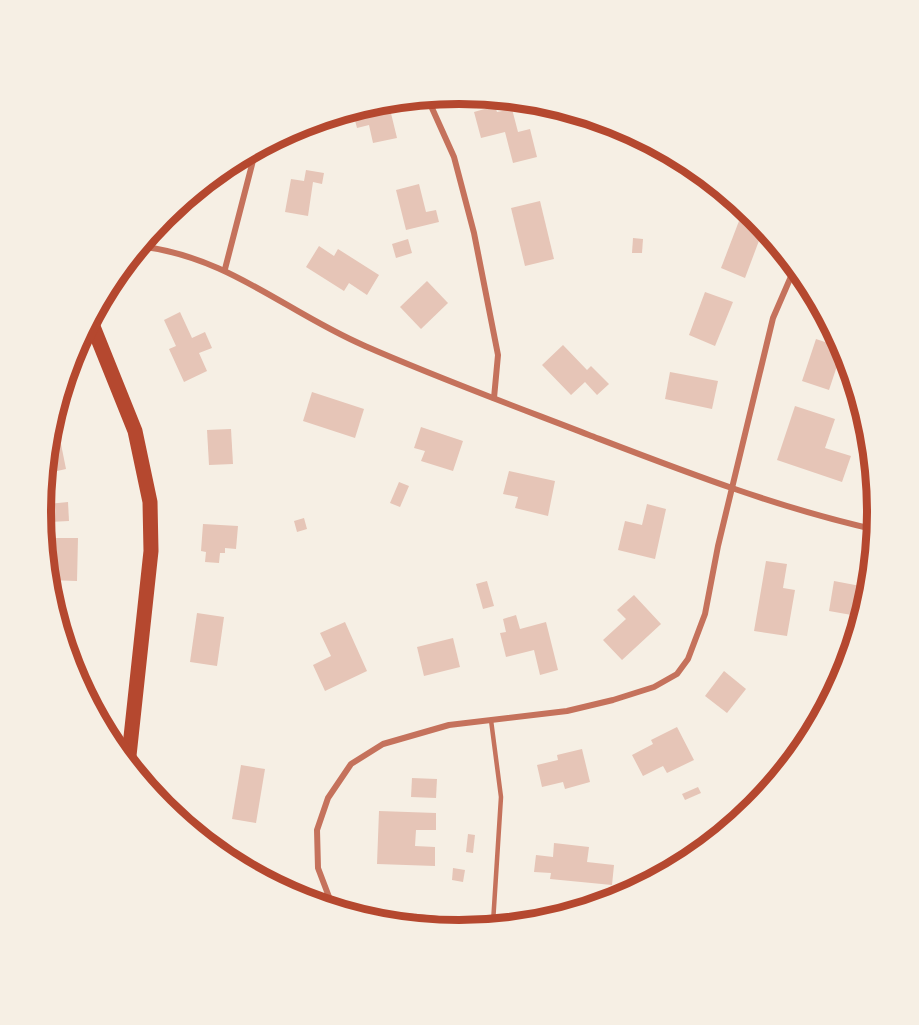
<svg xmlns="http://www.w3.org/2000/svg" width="919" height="1025" viewBox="0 0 919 1025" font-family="Roboto,sans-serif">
<rect width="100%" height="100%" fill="#f6efe4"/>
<g fill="#e6c5b7">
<polygon points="371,104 373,109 389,105 397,138 373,143 369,125 357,128 352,109"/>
<polygon points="495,106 497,112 512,109 518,132 530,129 537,157 513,163 505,132 481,138 474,112"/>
<polygon points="306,170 324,173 322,184 313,182 308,216 285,212 291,179 304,181"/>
<polygon points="419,184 426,212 436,210 439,222 406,230 396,190"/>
<polygon points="540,201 554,259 525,266 511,208"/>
<polygon points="739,221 763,230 745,278 721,268"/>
<polygon points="633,238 643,239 642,253 632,253"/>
<polygon points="408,239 412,253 396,258 392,244"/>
<polygon points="319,246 334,256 338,249 379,275 367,295 349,283 344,291 306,267"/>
<polygon points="427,281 448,303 421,329 400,307"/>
<polygon points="705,292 733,302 715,346 689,335"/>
<polygon points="180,312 192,338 205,332 212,348 199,353 207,371 184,382 169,349 176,346 164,320"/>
<polygon points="816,339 843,348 829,390 802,381"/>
<polygon points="563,345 587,370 591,366 609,384 597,395 585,382 571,395 542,365"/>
<polygon points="670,372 718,381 712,409 665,399"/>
<polygon points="312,392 364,409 355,438 303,421"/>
<polygon points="795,406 835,419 825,448 851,456 842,482 777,460"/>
<polygon points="421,427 463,441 453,471 421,461 425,451 414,448"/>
<polygon points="231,429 233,464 209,465 207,430"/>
<polygon points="48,435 51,447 61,444 66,469 44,474"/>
<polygon points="509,471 555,481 548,516 515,508 518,497 503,494"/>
<polygon points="399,482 409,486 400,507 390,503"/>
<polygon points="68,502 69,521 49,522 48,504"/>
<polygon points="647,504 666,509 655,559 618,550 625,521 642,525"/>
<polygon points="304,518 307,529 297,532 294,521"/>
<polygon points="203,524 238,526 236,549 225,548 225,553 220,553 219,563 205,562 206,552 201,551"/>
<polygon points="56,538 78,538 77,581 47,580 44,545 56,545"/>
<polygon points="766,561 787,564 783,588 795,590 787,636 754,631"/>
<polygon points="487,581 494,606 483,609 476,584"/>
<polygon points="834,581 871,588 863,617 829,611"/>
<polygon points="634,595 661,624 622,660 603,640 626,619 617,610"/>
<polygon points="197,613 224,617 217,666 190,662"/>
<polygon points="516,615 520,629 546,622 558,670 540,675 534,650 506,657 500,633 506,632 503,619"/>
<polygon points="345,622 367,671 325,691 313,665 331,656 320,633"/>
<polygon points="453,638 460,667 424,676 417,647"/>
<polygon points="724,671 746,689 727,713 705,696"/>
<polygon points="677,727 694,760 667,773 663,766 643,776 632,755 653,744 651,740"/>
<polygon points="582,749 590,782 565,789 563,782 542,787 537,765 558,760 557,755"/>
<polygon points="241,765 265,769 256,823 232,819"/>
<polygon points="412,778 437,779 436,798 411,797"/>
<polygon points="698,787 701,793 685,800 682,794"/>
<polygon points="379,811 436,813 436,830 416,830 415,846 435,847 435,866 377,864"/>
<polygon points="468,834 475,835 473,853 466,852"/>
<polygon points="554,843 589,847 587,862 614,865 612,885 550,879 551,873 534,872 536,855 553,857"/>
<polygon points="453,868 465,870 463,882 452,880"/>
</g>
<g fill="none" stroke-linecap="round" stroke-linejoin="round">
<g stroke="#c5725c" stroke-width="4.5">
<polyline points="491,720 501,797 493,923"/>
<polyline points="415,927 416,916"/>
</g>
<g stroke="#c5725c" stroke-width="6">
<polyline points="427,97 454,157 474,233 498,355 494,398"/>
<path d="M 139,246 C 230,257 284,311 365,346 C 438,378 514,406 589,435 C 683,471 778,508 877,530"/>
<polyline points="225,269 256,149"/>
<polyline points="334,910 318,868 317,830 328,798 351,764 383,744 449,725 567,711 613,700 654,687 677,674 688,659 705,614 718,546 773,318 796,265"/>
<polyline points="361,919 392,915 519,926"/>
</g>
<polyline stroke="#b5482f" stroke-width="15" points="90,319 135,431 150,502 151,551 128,765"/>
</g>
<path d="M0 0H919V1025H0ZM51 512a408 408 0 1 1 816 0a408 408 0 1 1-816 0Z" fill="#f6efe4" fill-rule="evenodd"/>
<path fill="none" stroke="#b5482f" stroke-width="8" d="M51 512a408 408 0 1 1 816 0a408 408 0 1 1-816 0Z"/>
</svg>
